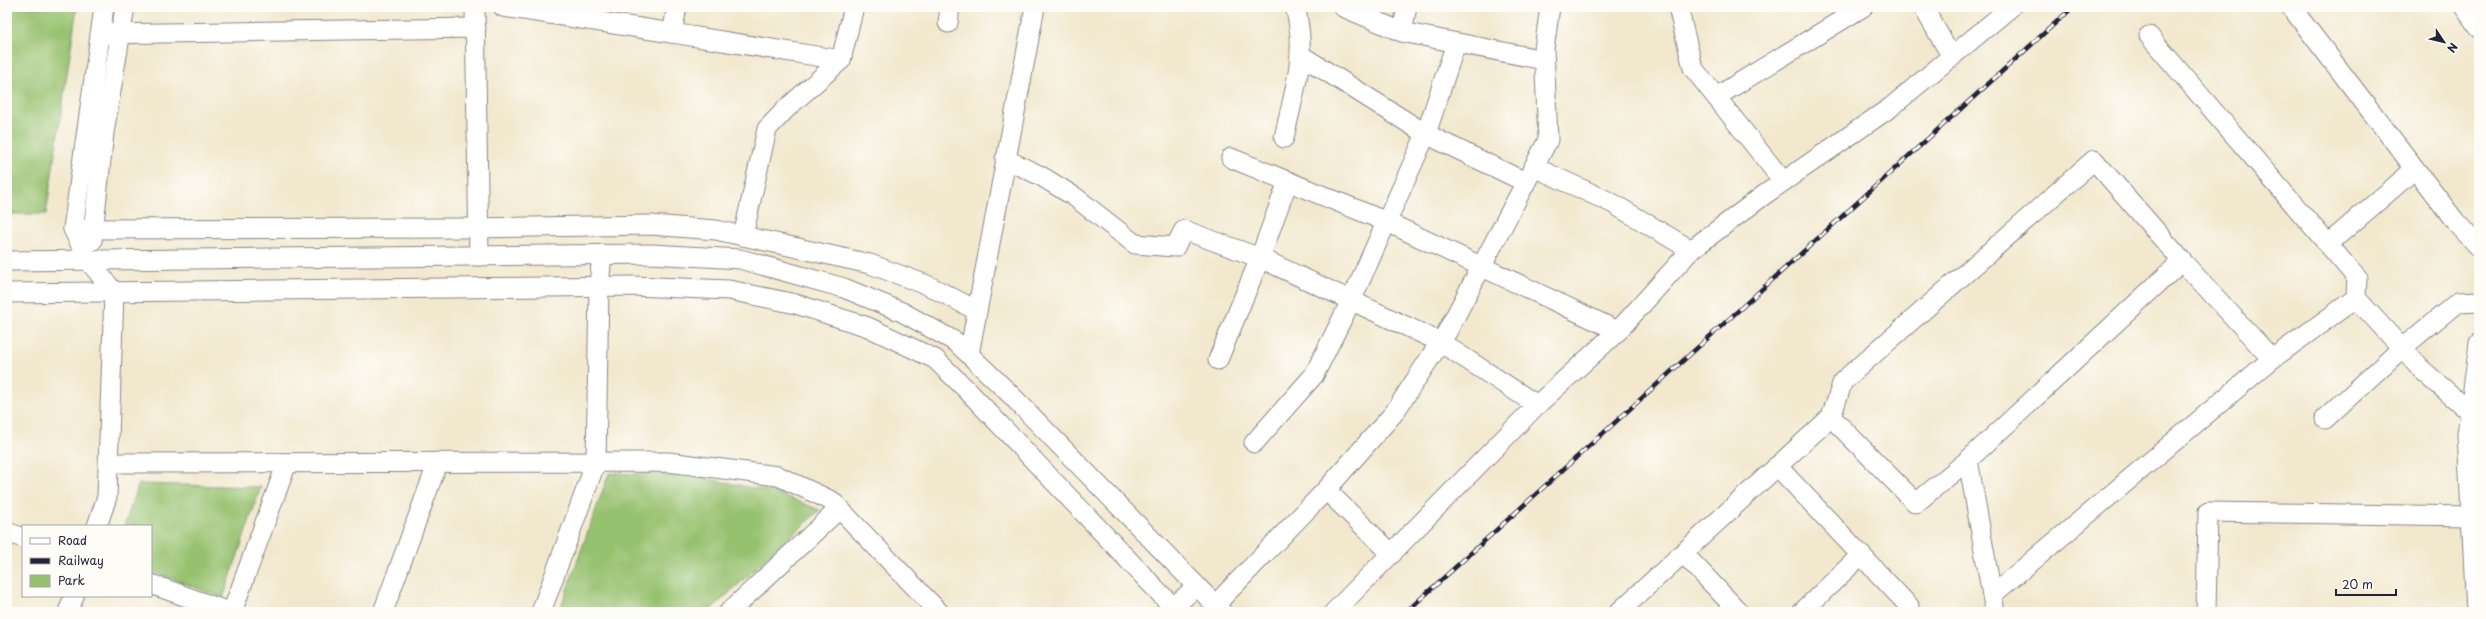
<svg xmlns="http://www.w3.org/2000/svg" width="2486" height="619" viewBox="0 0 2486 619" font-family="'Playpen Sans',sans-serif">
<rect width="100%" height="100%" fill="#fdfcf7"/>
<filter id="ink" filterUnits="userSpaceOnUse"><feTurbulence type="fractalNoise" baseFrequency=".025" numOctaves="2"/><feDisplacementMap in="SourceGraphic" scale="8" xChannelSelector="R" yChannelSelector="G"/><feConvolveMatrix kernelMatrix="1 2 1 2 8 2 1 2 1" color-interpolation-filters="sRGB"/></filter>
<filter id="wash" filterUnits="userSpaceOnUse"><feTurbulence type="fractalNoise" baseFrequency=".012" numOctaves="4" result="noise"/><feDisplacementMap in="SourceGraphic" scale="16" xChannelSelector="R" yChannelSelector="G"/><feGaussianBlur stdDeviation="0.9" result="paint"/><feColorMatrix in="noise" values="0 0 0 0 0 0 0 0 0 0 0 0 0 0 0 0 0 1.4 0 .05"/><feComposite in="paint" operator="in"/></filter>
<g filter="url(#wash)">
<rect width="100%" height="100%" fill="#f2e8ce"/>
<g fill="#96c16e" stroke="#5c7254">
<polygon points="7,7 77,7 46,214 7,214"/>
<polygon points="609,473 689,475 774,492 820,510 708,612 559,612"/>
<polygon points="139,484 261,487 223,598 151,571 151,526 124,526"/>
</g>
</g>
<g filter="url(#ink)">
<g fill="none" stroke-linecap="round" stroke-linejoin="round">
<g stroke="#8a8584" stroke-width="21">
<g id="street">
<polyline points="475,7 479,256"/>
<polyline points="503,7 672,33"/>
<polyline points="677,7 672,33 841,60"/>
<polyline points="1343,7 1402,32 1544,60"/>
<polyline points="1678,7 1693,68 1783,181"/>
<polyline points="1923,7 1952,57"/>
<polyline points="2291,7 2455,221 2479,247"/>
<polyline points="2464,7 2479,28"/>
<polyline points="948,23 950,7"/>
<polyline points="1402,32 1407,7"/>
<polyline points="100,34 476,28"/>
<polyline points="2149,36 2357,278 2356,298 2420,368 2470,412"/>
<polyline points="1302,56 1426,134 1525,182"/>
<polyline points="1716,97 1863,7"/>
<path d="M 1284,138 C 1294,91 1308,54 1295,7"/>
<polyline points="1231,158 1387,222 1618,331"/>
<polyline points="1005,159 1041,176 1075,197 1135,244 1175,247 1184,230 1260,258 1440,342 1537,405"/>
<polyline points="1534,167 1612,203 1691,250"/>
<polyline points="73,229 478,228 651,225 716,230 870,264 927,285 976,310"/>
<polyline points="743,236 767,129 787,108 841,60 854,7"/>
<polyline points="92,241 104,133 125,7"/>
<polyline points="2328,244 2415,169"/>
<polyline points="7,261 651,254 740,259 844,288 902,312 956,342 1011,395 1222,612"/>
<polyline points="7,293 633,286 729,290 796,304 868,327 935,359 966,389 1173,607"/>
<polyline points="969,354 1035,7"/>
<polyline points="1218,360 1260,258 1288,181"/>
<polyline points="1831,417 1916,503 1968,460 2182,261"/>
<polyline points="2325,419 2402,348 2458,302 2479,301"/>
<polyline points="1254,443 1314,375 1351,301 1426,134 1456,43"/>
<polyline points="1968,460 1995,612"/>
<polyline points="108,463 668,462 778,476 832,501 939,612"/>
<polyline points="1777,466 1909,606 1907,612"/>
<polyline points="1326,490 1392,554"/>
<polyline points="97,526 107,497 114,292 88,260 73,229 104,7"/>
<polyline points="7,532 23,538"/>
<polyline points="1683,553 1739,612"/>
<polyline points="151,584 229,612"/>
<polyline points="1992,595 2272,359 2356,298"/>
<polyline points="1215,605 1326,490 1394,413 1447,332 1548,140 1544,49 1550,7"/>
<polyline points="68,612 74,596"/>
<polyline points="232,612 287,463"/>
<polyline points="383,612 438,462"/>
<polyline points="541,612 596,462 599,286 602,254"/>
<polyline points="729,612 839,509"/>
<polyline points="1168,612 1197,586"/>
<polyline points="1334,612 1537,405 1618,331 1691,250 1764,195 1891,107 2011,7"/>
<polyline points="1619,612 1831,417 1843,381 2094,160 2182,261 2272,359"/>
<polyline points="1802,612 1861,555"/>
<polyline points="2206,612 2208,512 2471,516"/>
<polyline points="2476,612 2467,434 2479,343"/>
</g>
</g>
<use href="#street" stroke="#fff" stroke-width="19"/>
<g stroke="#22223b" stroke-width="4.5">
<polyline id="rail" points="1406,612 2073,7"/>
</g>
<use href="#rail" stroke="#fdfcf7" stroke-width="3" stroke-dasharray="9" stroke-linecap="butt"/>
</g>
</g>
<rect width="2486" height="619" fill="none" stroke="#fdfcf7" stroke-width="24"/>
<rect x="22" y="525" width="130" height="72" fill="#fdfcf7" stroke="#a5a5ac"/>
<rect x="30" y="538" width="20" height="6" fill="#ffffff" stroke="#a5a5ac"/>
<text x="58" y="545" font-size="12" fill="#22223b">Road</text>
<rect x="30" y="558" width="20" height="6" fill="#22223b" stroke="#a5a5ac"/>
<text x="58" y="565" font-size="12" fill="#22223b">Railway</text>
<rect x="30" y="575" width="20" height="12" fill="#96c16e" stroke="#a5a5ac"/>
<text x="58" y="585" font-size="12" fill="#22223b">Park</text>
<g transform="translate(2444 42) rotate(125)" stroke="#fdfcf7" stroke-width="3" paint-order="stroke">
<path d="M0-3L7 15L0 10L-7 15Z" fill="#22223b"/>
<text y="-6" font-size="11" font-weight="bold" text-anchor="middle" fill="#22223b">N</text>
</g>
<path d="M2336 589v6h60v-6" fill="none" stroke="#22223b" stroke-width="2"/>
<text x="2342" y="589" font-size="12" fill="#22223b" stroke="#fdfcf7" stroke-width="3" paint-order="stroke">20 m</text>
</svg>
